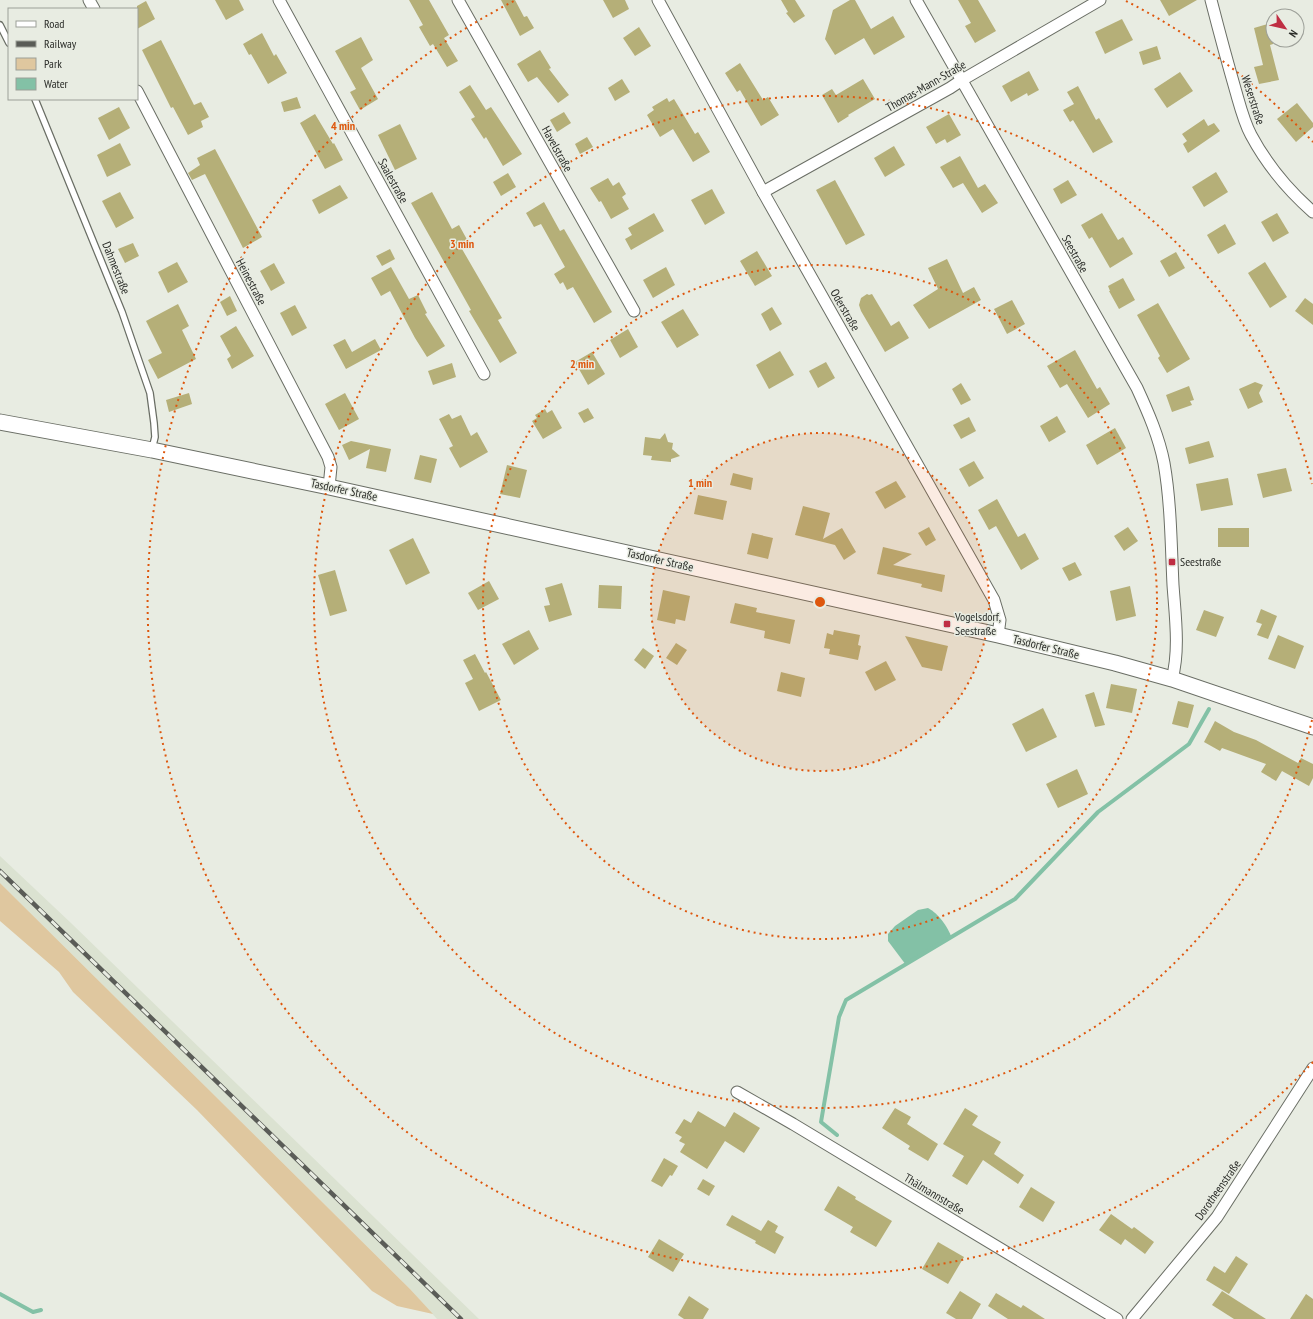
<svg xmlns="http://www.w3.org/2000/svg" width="1313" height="1319" viewBox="0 0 1313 1319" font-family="'PT Sans Narrow',sans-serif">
<rect width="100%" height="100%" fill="#e8ece2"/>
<polygon fill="#dbe2d1" points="0,856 71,923 479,1319 437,1319 410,1289 0,883"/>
<polygon fill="#dfc79f" points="0,883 410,1289 433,1314 397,1306 372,1291 197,1110 73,992 59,972 0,921"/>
<path fill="#83c1a6" d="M 928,908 C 939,914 947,926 952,938 L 906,965 L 888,941 L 888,934 L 895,926 L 918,910 Z"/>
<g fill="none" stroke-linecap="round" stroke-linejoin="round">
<g stroke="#83c1a6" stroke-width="4">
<polyline points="837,1135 821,1122 839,1017 846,1000 1015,899 1098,812 1189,744 1209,709"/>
<polyline points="0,1294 33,1312 41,1310"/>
</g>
</g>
<g fill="#b5af78">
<polygon points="215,0 239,0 244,10 226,20"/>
<polygon points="409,0 429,0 449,35 444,38 458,61 447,67 433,44 430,46 419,27 423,25"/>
<polygon points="501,0 515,0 524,17 527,16 534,28 520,36"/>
<polygon points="603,0 625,0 629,9 613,18"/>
<polygon points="781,0 795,0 805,16 794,23 786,13 788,12"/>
<polygon points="850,0 855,0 871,29 893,16 905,37 874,55 864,38 835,55 825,39 833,10"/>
<polygon points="958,0 978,0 996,31 975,43 965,26 971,23"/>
<polygon points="1160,0 1197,0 1169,16"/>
<polygon points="146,1 155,19 137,29 137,6"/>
<polygon points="1122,19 1133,40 1105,54 1095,32"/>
<polygon points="1271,23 1273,30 1273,44 1270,45 1279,80 1259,84 1254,67 1263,65 1254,28"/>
<polygon points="639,27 651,46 635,56 623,38"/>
<polygon points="262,33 274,56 276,54 287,73 268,84 251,54 249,55 243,44"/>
<polygon points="361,37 373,60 361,68 378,99 360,110 350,92 356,89 335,51"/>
<polygon points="161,40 194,105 201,102 209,117 201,121 203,127 188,135 173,107 171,108 142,50"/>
<polygon points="1157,46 1161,59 1143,65 1139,52"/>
<polygon points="540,50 551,68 549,69 569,95 558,103 537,77 528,82 517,64"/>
<polygon points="740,63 763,100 768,97 779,115 761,126 740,90 737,92 725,73"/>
<polygon points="1029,71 1039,90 1028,96 1027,93 1011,102 1002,86"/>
<polygon points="1180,72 1193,91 1167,108 1154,89"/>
<polygon points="622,79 630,92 615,101 608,88"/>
<polygon points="863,79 875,99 848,115 849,116 838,123 822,95 832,89 836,95"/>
<polygon points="470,85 486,110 491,107 522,154 503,166 486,137 484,139 471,119 475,117 459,92"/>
<polygon points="1078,86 1096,120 1099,118 1113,142 1093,153 1073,120 1070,122 1063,110 1074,104 1067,92"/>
<polygon points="297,97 301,108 284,112 281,102"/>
<polygon points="667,98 669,102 674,99 695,134 698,132 710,152 693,162 673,129 660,137 647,115 654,110 652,107"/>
<polygon points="1297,103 1313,123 1313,127 1296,142 1277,119"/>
<polygon points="119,107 130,128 109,140 98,118"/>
<polygon points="564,112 571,123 557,132 550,120"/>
<polygon points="315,114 333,144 334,143 343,160 325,169 300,123"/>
<polygon points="949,114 961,135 947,143 945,139 936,144 926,127"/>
<polygon points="1204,119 1208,126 1214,123 1220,131 1188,153 1183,144 1187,141 1182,134"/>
<polygon points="400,124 417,159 395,170 378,135"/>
<polygon points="587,137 593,147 580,154 575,144"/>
<polygon points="120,143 131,165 107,177 97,155"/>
<polygon points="894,146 905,165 885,177 874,158"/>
<polygon points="215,149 262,237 243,248 205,174 192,180 188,173 200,165 197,158"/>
<polygon points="960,156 978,188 985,184 998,203 982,213 963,183 953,188 940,167"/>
<polygon points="1216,172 1228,192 1204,207 1192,187"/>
<polygon points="508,173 516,187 501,196 493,182"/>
<polygon points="608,178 613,186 619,182 626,194 622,197 629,209 611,219 601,201 599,202 590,188"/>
<polygon points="835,180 865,235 846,245 816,190"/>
<polygon points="1068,180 1077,195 1061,204 1053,189"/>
<polygon points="340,185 348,198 319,214 312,200"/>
<polygon points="712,189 725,213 705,225 691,200"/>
<polygon points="120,192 134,218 116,228 102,201"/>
<polygon points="432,192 452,229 459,225 470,245 462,249 502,318 498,320 517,353 500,363 469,311 471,310 411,203"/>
<polygon points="544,202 560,231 564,229 612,312 594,323 573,287 567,290 563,282 560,284 554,274 565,267 541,224 534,227 526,213"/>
<polygon points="654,213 664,231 631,250 625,239 632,235 628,228"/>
<polygon points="1102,213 1118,240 1123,237 1133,254 1110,268 1092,237 1089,239 1081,225"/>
<polygon points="1277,213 1289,233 1273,242 1261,222"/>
<polygon points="1225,224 1236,244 1218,254 1207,235"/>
<polygon points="133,243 139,256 125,263 118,249"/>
<polygon points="390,249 395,259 382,266 376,256"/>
<polygon points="757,251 772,276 755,286 740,261"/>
<polygon points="1176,252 1185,268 1169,277 1160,261"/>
<polygon points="947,259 963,293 974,287 981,300 929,329 913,305 938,289 928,268"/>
<polygon points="177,262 188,282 168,293 158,272"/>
<polygon points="1265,262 1287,297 1270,308 1248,273"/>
<polygon points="274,263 285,283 271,291 260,271"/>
<polygon points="391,267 409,299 418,295 427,313 425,314 445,346 427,357 415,338 390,291 381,296 371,278"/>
<polygon points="666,267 675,285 653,298 643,280"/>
<polygon points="1123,278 1135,300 1119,309 1109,291 1110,291 1108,286"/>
<polygon points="867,294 869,295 872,294 891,326 899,321 909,338 885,352 861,311 859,305 861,298"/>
<polygon points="230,296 237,311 227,316 220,302"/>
<polygon points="1305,298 1313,304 1313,325 1295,311"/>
<polygon points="1012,300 1025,324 1007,334 994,309"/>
<polygon points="1158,303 1190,359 1167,373 1158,358 1160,356 1137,315"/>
<polygon points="178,304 189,326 182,330 196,359 158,379 148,360 162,353 146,321"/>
<polygon points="295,305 307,328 292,336 280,313"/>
<polygon points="772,307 782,324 770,331 761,314"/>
<polygon points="683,309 699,335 677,348 661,322"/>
<polygon points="236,326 254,356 232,369 227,359 231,356 220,336"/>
<polygon points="628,329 638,347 620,358 610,340"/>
<polygon points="345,339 352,352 375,339 381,350 346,369 333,345"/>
<polygon points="1075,350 1097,389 1100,387 1110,404 1088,418 1067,384 1060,388 1047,366"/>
<polygon points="780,351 794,375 769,389 756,365"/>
<polygon points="592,352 605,374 588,385 575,362"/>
<polygon points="826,362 835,378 818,388 809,371"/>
<polygon points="452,363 456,377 433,385 428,371"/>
<polygon points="1255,382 1263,385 1259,393 1263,402 1248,409 1239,389"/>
<polygon points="961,383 971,400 961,405 952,389"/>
<polygon points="1189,386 1194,400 1190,401 1192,405 1172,412 1166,395"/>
<polygon points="189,393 192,404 169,412 166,400"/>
<polygon points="345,393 359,419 339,430 325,404"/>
<polygon points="588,408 594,418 584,423 578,413"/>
<polygon points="545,409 547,413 552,410 562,428 543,439 532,421 537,418 535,415"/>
<polygon points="449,414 452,419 461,415 471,436 477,432 488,452 460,468 449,448 453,446 439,419"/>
<polygon points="1057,416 1066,432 1049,442 1040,426"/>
<polygon points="969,417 976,431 961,439 953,425"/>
<polygon points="1115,428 1126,448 1097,465 1086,445"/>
<polygon points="665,433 668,442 673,443 672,449 680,456 671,459 671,462 651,460 652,456 643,455 645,437 660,439"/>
<polygon points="351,441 391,449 386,472 366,468 370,449 349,460 342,445"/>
<polygon points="1209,441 1214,457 1189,464 1185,448"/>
<polygon points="420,455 437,459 431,483 414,479"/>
<polygon points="974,461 984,478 969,487 959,469"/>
<polygon points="507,465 527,470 520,498 500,494"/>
<polygon points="1286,468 1292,491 1263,498 1257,474"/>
<polygon points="733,473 753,478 751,490 730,485"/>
<polygon points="1228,478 1233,505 1201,511 1196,484"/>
<polygon points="896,481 906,497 885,509 875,492"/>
<polygon points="698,495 727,501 723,520 694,514"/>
<polygon points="997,499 1018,537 1025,533 1039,559 1021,570 996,526 989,530 978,510"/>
<polygon points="803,506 830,513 823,539 842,528 856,552 844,560 835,545 795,535"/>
<polygon points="929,527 936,540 926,546 918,533"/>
<polygon points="1128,527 1138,541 1124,551 1114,536"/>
<rect x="1218" y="528" width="31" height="19"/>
<polygon points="752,533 773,538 768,559 747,554"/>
<polygon points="413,538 430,573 406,585 389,550"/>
<polygon points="883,547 912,554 893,565 945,575 942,592 921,587 922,584 877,574"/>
<polygon points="1075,562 1082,575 1069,581 1062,568"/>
<polygon points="335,570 347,611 330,616 318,575"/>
<polygon points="489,581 499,599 478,610 468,593"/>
<polygon points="562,583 572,615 549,622 544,606 550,605 545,588"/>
<polygon points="599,585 622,586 621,609 598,608"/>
<polygon points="1130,586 1136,616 1116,621 1110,591"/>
<polygon points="663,590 690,596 685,621 676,619 675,624 657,620"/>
<polygon points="735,603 757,608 756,612 795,620 790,644 764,638 765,631 730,623"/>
<polygon points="1261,609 1277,616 1268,639 1257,635 1262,624 1256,622"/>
<polygon points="1204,610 1224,617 1216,637 1196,630"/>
<polygon points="529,630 539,649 514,665 502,644"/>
<polygon points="834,630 860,635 858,645 861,646 858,660 829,654 830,649 824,648 827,633 833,635"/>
<polygon points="1278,635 1304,646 1295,669 1268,659"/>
<polygon points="905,636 948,646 942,671 922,667"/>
<polygon points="676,643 687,650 677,665 666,658"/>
<polygon points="643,648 654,656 645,669 634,660"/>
<polygon points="475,654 485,673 486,672 501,700 479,711 465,683 473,679 463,660"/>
<polygon points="886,661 896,680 875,691 865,672"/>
<polygon points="781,672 805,678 801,697 777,691"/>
<polygon points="1111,684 1137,689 1132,713 1106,708"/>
<polygon points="1094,692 1105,725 1095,727 1085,695"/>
<polygon points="1178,701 1194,705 1188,728 1172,724"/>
<polygon points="1043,708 1057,737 1026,752 1012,724"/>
<polygon points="1215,721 1234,732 1256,740 1298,763 1301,758 1313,764 1313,778 1309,786 1282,771 1276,781 1261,772 1266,764 1222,748 1220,751 1204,742"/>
<polygon points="1077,769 1088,794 1058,808 1046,784"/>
<polygon points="895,1108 911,1117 907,1124 938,1144 928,1161 908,1149 910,1146 882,1128"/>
<polygon points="965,1108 978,1116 972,1125 1001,1142 994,1154 1024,1175 1018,1184 983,1160 967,1185 952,1176 964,1156 943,1144"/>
<polygon points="698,1111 725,1127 734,1112 760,1128 744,1153 725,1141 707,1169 680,1152 685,1144 679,1141 682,1137 675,1133 684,1119 691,1123"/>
<polygon points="664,1158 678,1166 672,1176 670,1175 662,1187 651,1181"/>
<polygon points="703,1179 715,1186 709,1196 697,1189"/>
<polygon points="838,1186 856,1197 855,1199 892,1221 876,1247 850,1232 853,1227 824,1210"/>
<polygon points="1031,1187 1055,1202 1043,1222 1019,1207"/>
<polygon points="1111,1214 1132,1229 1134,1227 1154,1242 1145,1254 1125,1239 1121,1245 1099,1230"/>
<polygon points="732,1215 761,1231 768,1220 778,1226 775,1232 784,1237 775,1254 755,1243 756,1241 726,1225"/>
<polygon points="659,1239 684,1254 673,1272 648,1257"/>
<polygon points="938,1242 964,1257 948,1284 922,1269"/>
<polygon points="1236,1256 1248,1264 1229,1294 1206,1280 1214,1266 1225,1273"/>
<polygon points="960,1291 981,1304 972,1319 956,1319 946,1313"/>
<polygon points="1222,1291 1266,1319 1234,1319 1212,1305"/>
<polygon points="996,1293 1021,1308 1023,1305 1045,1319 1008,1319 988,1306"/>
<polygon points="1306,1294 1313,1299 1313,1319 1290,1319"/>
<polygon points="689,1296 709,1309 703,1319 684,1319 678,1315"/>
</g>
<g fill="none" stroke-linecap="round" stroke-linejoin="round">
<g stroke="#6a6e65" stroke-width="8">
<g id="service">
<polyline points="0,25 9,43"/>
<polyline points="35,99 122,312 150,393 154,423 155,437 152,449"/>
</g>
</g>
<g stroke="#6a6e65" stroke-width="13">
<g id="minor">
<polyline points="89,0 94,9"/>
<polyline points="279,0 484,374"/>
<polyline points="458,0 634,311"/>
<polyline points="658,0 763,192 994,600 1000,620 998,635"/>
<path d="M 916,0 L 1137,388 C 1148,412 1159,437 1164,463 C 1171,503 1171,544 1173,585 C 1175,614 1180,650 1172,679"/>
<path d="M 1211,0 C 1219,31 1227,61 1236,92 C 1240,106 1244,122 1251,135 C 1266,163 1289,191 1313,212"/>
<polyline points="137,91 328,457 331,467 329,487"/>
<polyline points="763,192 950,88 962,80 1100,0"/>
<polyline points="737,1092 793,1124 1117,1319"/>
<polyline points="1132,1319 1217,1217 1313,1068"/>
</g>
</g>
<g stroke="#6a6e65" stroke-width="17">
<polyline id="secondary" points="0,422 152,450 329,487 998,635 1115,663 1172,679 1313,727"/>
</g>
<use href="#service" stroke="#fff" stroke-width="5.5"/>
<use href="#minor" stroke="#fff" stroke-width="11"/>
<use href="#secondary" stroke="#fff" stroke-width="15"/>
<g stroke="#5a5c57" stroke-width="4.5">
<polyline id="rail" points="0,871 461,1319"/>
</g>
<use href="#rail" stroke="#e8ece2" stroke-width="3" stroke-dasharray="9" stroke-linecap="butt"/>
</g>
<circle cx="820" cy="602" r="169" fill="#de570d" fill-opacity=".12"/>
<g fill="none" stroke="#de570d" stroke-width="2" stroke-dasharray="2 4">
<circle cx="820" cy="602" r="169"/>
<circle cx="820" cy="602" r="337"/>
<path d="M1312 720A506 506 0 1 1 1312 484"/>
<path d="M1313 1062A674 674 0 1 1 514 1M1126 1A674 674 0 0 1 1313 142"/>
</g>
<g fill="#bf2e43" stroke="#e8ece2" stroke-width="1.5">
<rect x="1168" y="558" width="8" height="8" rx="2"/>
<rect x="943" y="620" width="8" height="8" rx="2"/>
</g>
<g text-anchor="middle" stroke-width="3" stroke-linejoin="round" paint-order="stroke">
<g font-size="12" fill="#2a2c28" stroke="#e8ece2">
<text transform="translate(926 86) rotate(-30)" y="4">Thomas-Mann-Straße</text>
<text transform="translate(1253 100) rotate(72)" y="4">Weserstraße</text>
<text transform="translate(557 149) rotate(61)" y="4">Havelstraße</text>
<text transform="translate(393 181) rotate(61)" y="4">Saalestraße</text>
<text transform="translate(1075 254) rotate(61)" y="4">Seestraße</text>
<text transform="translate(116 268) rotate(68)" y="4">Dahmestraße</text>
<text transform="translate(251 282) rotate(62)" y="4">Heinestraße</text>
<text transform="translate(845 310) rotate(60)" y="4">Oderstraße</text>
<text transform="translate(344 490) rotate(12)" y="4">Tasdorfer Straße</text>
<text transform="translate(660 560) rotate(13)" y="4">Tasdorfer Straße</text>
<text transform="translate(1046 647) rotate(14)" y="4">Tasdorfer Straße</text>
<text transform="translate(1218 1190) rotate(-55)" y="4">Dorotheenstraße</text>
<text transform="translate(934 1194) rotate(31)" y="4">Thälmannstraße</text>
</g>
<g font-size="12" fill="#2a2c28" stroke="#e8ece2" text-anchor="start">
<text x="1180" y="566">Seestraße</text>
<text x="955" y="621">Vogelsdorf,<tspan x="955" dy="14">Seestraße</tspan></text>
</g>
</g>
<circle cx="820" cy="602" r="6" fill="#de570d" stroke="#e8ece2" stroke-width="2"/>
<g font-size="12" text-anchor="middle" font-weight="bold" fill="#de570d" stroke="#e8ece2" stroke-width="3" stroke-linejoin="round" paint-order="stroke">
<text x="343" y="130">4 min</text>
<text x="462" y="248">3 min</text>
<text x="582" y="368">2 min</text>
<text x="700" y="487">1 min</text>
</g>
<rect x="8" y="8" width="130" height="92" fill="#e8ece2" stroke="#9c9f98"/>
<rect x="16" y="21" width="20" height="6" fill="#ffffff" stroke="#9c9f98"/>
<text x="44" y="28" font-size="12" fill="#2a2c28">Road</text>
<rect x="16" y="41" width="20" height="6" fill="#5a5c57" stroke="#9c9f98"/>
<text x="44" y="48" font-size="12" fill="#2a2c28">Railway</text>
<rect x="16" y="58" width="20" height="12" fill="#dfc79f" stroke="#9c9f98"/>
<text x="44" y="68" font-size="12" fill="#2a2c28">Park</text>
<rect x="16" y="78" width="20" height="12" fill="#83c1a6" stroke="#9c9f98"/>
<text x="44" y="88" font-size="12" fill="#2a2c28">Water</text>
<g transform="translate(1285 28) rotate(124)"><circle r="19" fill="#e8ece2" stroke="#9c9f98"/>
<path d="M0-3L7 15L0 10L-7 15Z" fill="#bf2e43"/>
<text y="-6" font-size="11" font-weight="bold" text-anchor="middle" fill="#2a2c28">N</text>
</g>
</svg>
